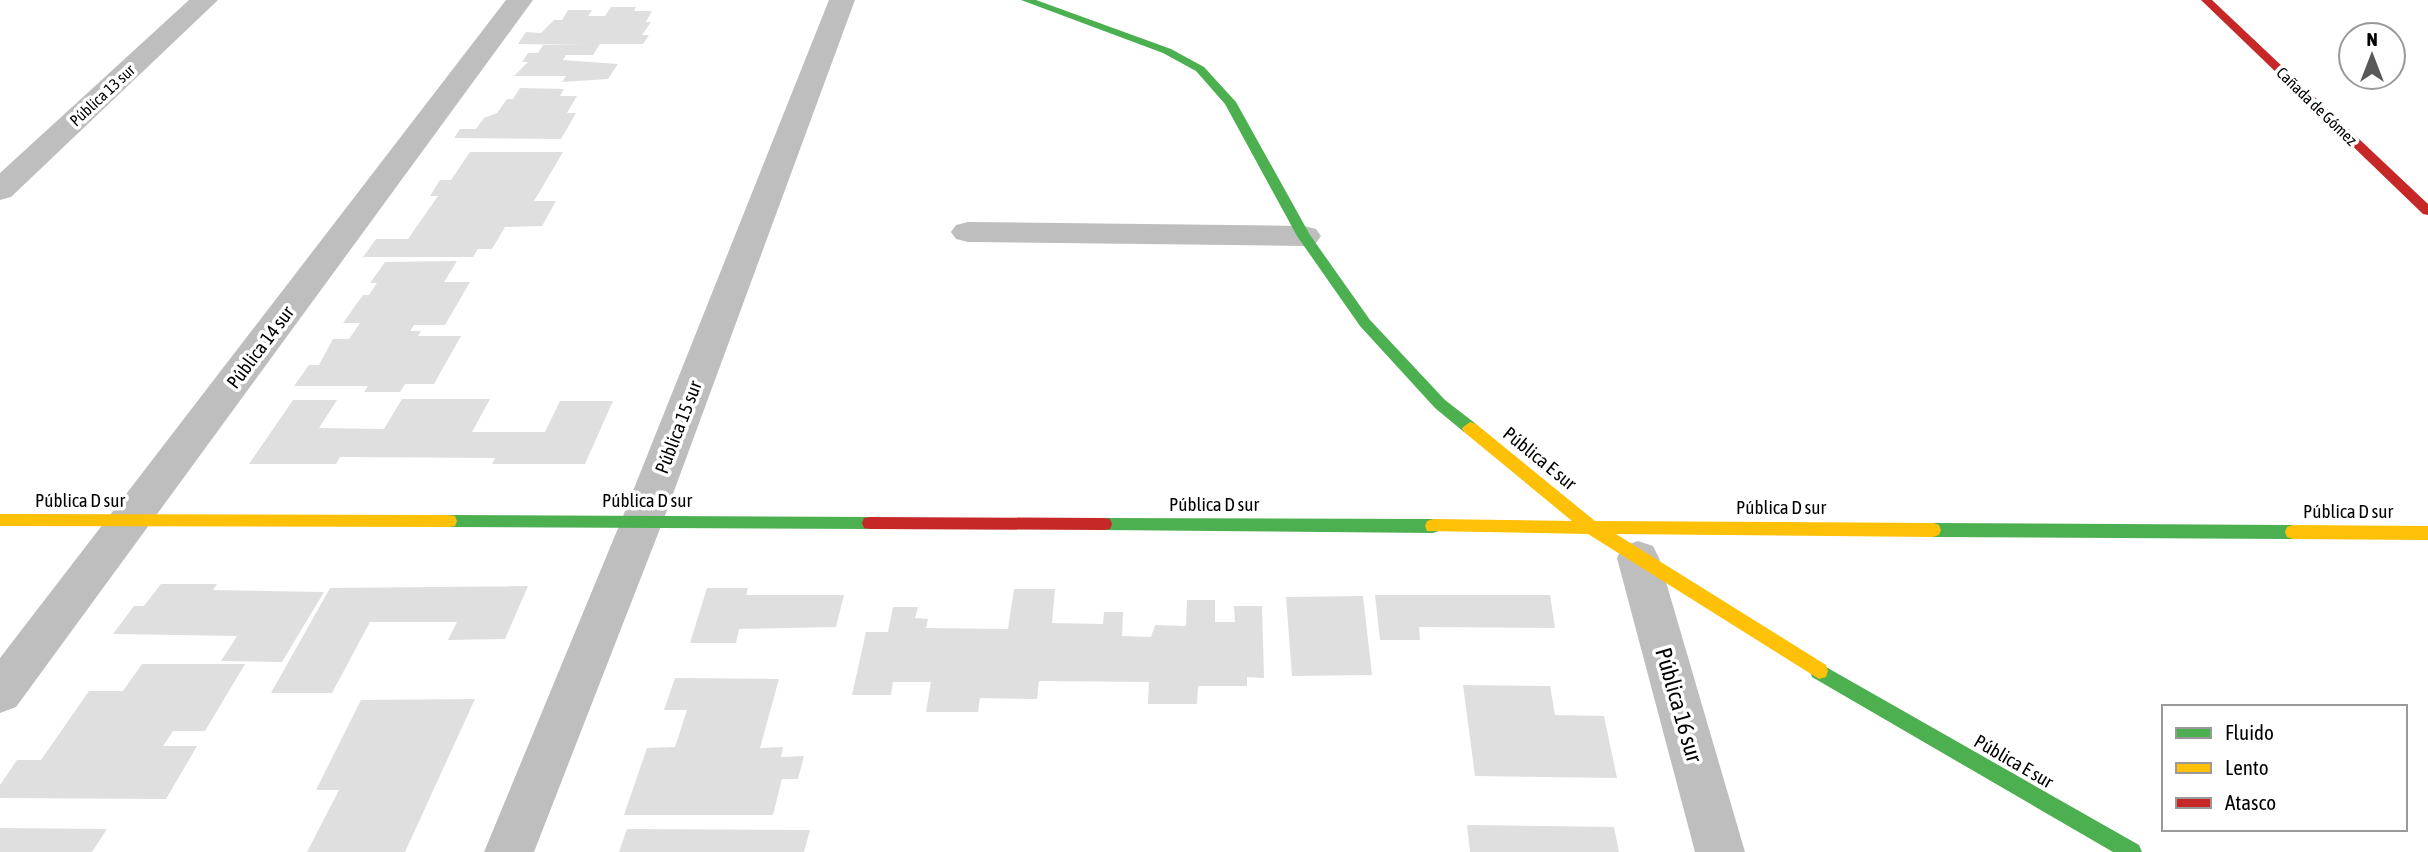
<svg xmlns="http://www.w3.org/2000/svg" width="2428" height="852" viewBox="0 0 2428 852" font-family="'Asap Condensed',sans-serif">
<rect width="100%" height="100%" fill="#fff"/>
<g fill="#dfdfdf">
<polygon points="611,7 636,7 634,11 652,11 646,22 651,22 642,35 649,35 643,44 600,44 593,55 566,55 563,60 618,64 608,79 562,82 566,76 514,76 528,62 522,62 528,53 538,53 543,45 588,45 518,44 526,32 541,33 554,20 562,20 568,10 592,10 588,16 605,16"/>
<polygon points="520,88 564,89 560,96 577,96 567,113 576,113 561,139 454,138 460,129 476,129 484,118 497,113 507,99 513,99"/>
<polygon points="470,152 563,152 534,201 556,201 542,226 505,227 492,249 478,249 473,257 363,257 376,239 408,239 438,196 430,196 440,180 451,180"/>
<polygon points="457,261 444,282 470,282 445,325 414,325 410,331 421,331 418,336 461,336 434,384 405,384 400,392 364,392 368,386 294,386 309,365 319,365 333,339 349,339 360,323 343,323 363,295 369,295 377,283 370,283 385,262"/>
<polygon points="402,399 490,399 472,432 545,432 560,401 613,401 585,464 492,464 495,458 340,457 336,464 249,464 293,400 337,400 319,428 384,429"/>
<polygon points="161,584 217,584 213,590 324,592 282,662 221,661 237,636 113,634 134,606 144,606"/>
<polygon points="528,586 505,639 448,640 457,622 370,622 332,693 271,693 330,588"/>
<polygon points="707,588 748,588 746,595 844,595 836,627 739,629 736,643 690,643"/>
<polygon points="1014,589 1055,589 1052,623 1103,624 1104,612 1123,612 1122,636 1151,637 1155,625 1186,626 1187,600 1215,600 1215,622 1235,622 1234,606 1262,606 1264,678 1247,677 1247,686 1198,686 1197,704 1148,704 1149,682 1039,681 1037,699 980,698 978,712 926,712 931,682 893,682 891,695 852,695 866,632 888,632 893,607 918,607 915,618 928,619 926,628 1008,629"/>
<polygon points="1375,595 1550,595 1555,628 1419,627 1420,640 1380,640"/>
<polygon points="1363,596 1372,675 1292,676 1286,597"/>
<polygon points="142,664 245,664 205,731 173,731 163,746 197,746 166,799 0,798 0,785 17,760 41,760 89,691 123,691"/>
<polygon points="675,678 779,679 760,748 783,747 781,757 804,756 798,779 782,779 773,815 624,815 647,748 675,747 687,710 664,710"/>
<polygon points="1463,685 1550,686 1555,715 1604,716 1617,778 1475,776"/>
<polygon points="475,699 405,852 307,852 339,790 316,790 361,700"/>
<polygon points="1467,825 1614,827 1619,852 1470,852"/>
<polygon points="0,828 107,829 92,852 0,852"/>
<polygon points="627,829 810,830 804,852 619,852"/>
</g>
<g fill="none" stroke-linecap="round" stroke-linejoin="round">
<g fill="#bebebe" fill-rule="evenodd">
<polygon points="189,0 218,0 11,197 0,200 0,173"/>
<polygon points="506,0 533,0 16,707 0,713 0,658"/>
<polygon points="829,0 855,0 663,521 534,852 484,852 621,521"/>
<polygon points="968,222 1304,226 1316,229 1321,236 1316,243 1304,246 968,242 956,239 951,232 956,225"/>
<polygon points="1638,541 1653,546 1659,558 1745,852 1695,852 1617,558 1623,546"/>
</g>
<g fill="#4caf50" fill-rule="evenodd">
<polygon points="1021,0 1036,0 1171,49 1204,67 1236,102 1310,235 1370,320 1445,400 1476,424 1478,428 1476,432 1464,432 1435,408 1360,326 1297,236 1225,104 1196,71 1163,53"/>
<polygon points="449,515 870,517 876,518 878,523 876,528 870,529 449,527 443,526 441,521 443,516"/>
<polygon points="1104,518 1433,519 1439,521 1441,526 1439,531 1433,533 1104,530 1098,529 1096,524 1098,519"/>
<polygon points="1933,523 2293,525 2299,527 2301,532 2299,537 2293,539 1933,537 1927,535 1925,530 1927,525"/>
<polygon points="1819,663 2139,845 2142,852 2113,852 1812,677 1810,671 1812,665"/>
</g>
<g fill="#ffc107" fill-rule="evenodd">
<polygon points="1470,422 1476,424 1595,521 1933,523 1939,525 1941,530 1939,535 1933,537 1616,534 1826,665 1828,671 1826,677 1819,679 1588,534 1427,531 1425,526 1427,521 1433,519 1572,521 1464,432 1462,428"/>
<polygon points="0,514 449,515 455,516 457,521 455,526 449,527 0,526"/>
<polygon points="2293,525 2428,526 2428,540 2293,539 2287,537 2285,532 2287,527"/>
</g>
<g fill="#c62828" fill-rule="evenodd">
<polygon points="2201,0 2212,0 2428,204 2428,215 2423,214"/>
<polygon points="870,517 1104,518 1110,519 1112,524 1110,529 1104,530 870,529 864,528 862,523 864,518"/>
</g>
</g>
<g text-anchor="middle" stroke-width="7" stroke-linejoin="round" paint-order="stroke">
<g font-size="16" fill="#000" stroke="#fff">
<text transform="translate(102 95) rotate(-43)" y="6">Pública 13 sur</text>
<text transform="translate(2317 106) rotate(44)" y="6">Cañada de Gómez</text>
</g>
<g font-size="19" fill="#000" stroke="#fff">
<text transform="translate(260 347) rotate(-53)" y="7">Pública 14 sur</text>
<text transform="translate(678 427) rotate(-69)" y="7">Pública 15 sur</text>
<text transform="translate(1540 458) rotate(39)" y="7">Pública E sur</text>
<text x="80" y="507">Pública D sur</text>
<text x="647" y="507">Pública D sur</text>
<text x="1214" y="511">Pública D sur</text>
<text x="1781" y="514">Pública D sur</text>
<text x="2348" y="518">Pública D sur</text>
<text transform="translate(2014 761) rotate(30)" y="7">Pública E sur</text>
</g>
<g font-size="23" fill="#000" stroke="#fff">
<text transform="translate(1679 705) rotate(74)" y="8">Pública 16 sur</text>
</g>
</g>
<rect x="2162" y="705" width="245" height="126" fill="#ffffff" stroke="#999999" stroke-width="2"/>
<rect x="2176" y="728" width="35" height="10" fill="#4caf50" stroke="#999999" stroke-width="2"/>
<text x="2225" y="740" font-size="21" fill="#000000">Fluido</text>
<rect x="2176" y="763" width="35" height="10" fill="#ffc107" stroke="#999999" stroke-width="2"/>
<text x="2225" y="775" font-size="21" fill="#000000">Lento</text>
<rect x="2176" y="798" width="35" height="10" fill="#c62828" stroke="#999999" stroke-width="2"/>
<text x="2225" y="810" font-size="21" fill="#000000">Atasco</text>
<g transform="translate(2372 56)"><circle r="33" fill="#ffffff" stroke="#999999" stroke-width="2"/>
<path d="M0-5L12 26L0 18L-12 26Z" fill="#595959"/>
<text y="-10" font-size="19" font-weight="bold" text-anchor="middle" fill="#000000">N</text>
</g>
</svg>
